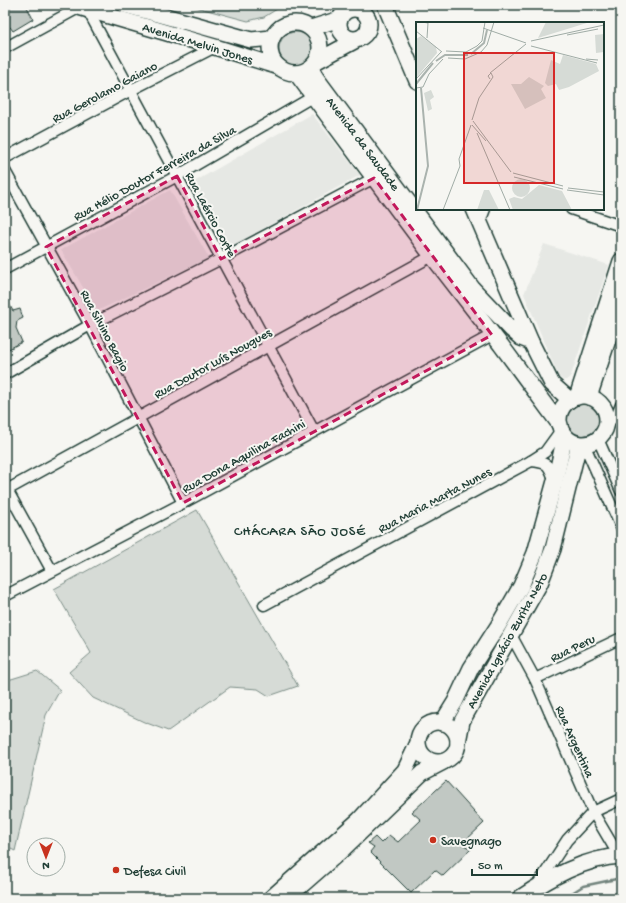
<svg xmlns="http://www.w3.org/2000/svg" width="626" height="903" viewBox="0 0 626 903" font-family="'Gochi Hand',sans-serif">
<rect width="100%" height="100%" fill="#f6f6f2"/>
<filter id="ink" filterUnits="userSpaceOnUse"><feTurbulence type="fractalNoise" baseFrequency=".025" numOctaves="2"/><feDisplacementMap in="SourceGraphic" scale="8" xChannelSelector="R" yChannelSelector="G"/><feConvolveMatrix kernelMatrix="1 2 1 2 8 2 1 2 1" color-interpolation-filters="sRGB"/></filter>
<g filter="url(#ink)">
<g fill="#e6e8e4">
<polygon points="312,114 360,175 232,246 222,239 193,188 194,182"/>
<polygon points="170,190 209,258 97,311 61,250"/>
<polygon points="544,244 609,265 570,378 566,380 563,380 559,377 524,294"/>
</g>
<g fill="#d6dbd6" stroke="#7a8c85">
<polygon points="188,5 280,5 277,9 264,17 248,21"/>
<circle cx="296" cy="49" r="17"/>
<circle cx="583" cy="420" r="17"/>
<polygon points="197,510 298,686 269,696 258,689 230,687 168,731 144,722 93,698 69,672 91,653 54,589"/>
<polygon points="37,671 60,690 46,715 15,851 5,846 5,681"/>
</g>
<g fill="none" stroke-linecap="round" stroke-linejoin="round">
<polyline stroke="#72847d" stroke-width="2.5" points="564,898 583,886 621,878"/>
</g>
<g fill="#c1c8c3" stroke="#1f3d34">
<polygon points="9,5 26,5 33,19 13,31 10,27 8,28 5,27 5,7"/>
<polygon points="9,304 13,311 20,309 23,318 17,321 16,328 22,342 5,351 5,306"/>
<polygon points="446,781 484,823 462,844 471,849 443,876 435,870 411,893 370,852 374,847 368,843 375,837 381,843 389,835 398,842 421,820 412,812"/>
</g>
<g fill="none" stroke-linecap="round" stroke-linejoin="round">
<g stroke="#1f3d34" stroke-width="13">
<g id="street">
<polyline points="87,9 314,431"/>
<polyline points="5,48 80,7"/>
<polyline points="5,158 131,90 215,47"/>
<polyline points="5,171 90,325 183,503"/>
<polyline points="571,209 621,226"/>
<polyline points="480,222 485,209"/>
<polyline points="5,269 177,176 314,96"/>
<polyline points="5,374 90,325 221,259 374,178"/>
<polyline points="607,423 617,415 621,405"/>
<polyline points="598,439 621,491"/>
<polyline points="584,444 621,527"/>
<path d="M 531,461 C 550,463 548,465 555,481"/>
<polyline points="5,486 52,571"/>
<polyline points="5,491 432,256"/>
<polyline points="5,596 183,503 492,335"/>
<polyline points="264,605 531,461 545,452 561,430"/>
<polyline points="511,635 535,679 593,812 619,856"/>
<polyline points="535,679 621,638"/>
<polyline points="538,884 567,840 593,812 621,799"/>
</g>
</g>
<g stroke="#1f3d34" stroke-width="18">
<g id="secondary">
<polyline points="72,5 215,47 279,67"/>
<polyline points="125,5 251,40 272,38"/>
<polyline points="385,5 417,81"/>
<circle cx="354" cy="24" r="15"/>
<circle cx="295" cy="48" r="25"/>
<polyline points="311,28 340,19"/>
<polyline points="317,61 360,38"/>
<polyline points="312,68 311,69 317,79 473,289 512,330 521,338 531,342 552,384 570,400"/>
<polyline points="296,73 432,256 501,345 560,425"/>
<polyline points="474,209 531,342"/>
<circle cx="583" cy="420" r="24"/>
<polyline points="577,397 621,261"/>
<polyline points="589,397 621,301"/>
<circle cx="438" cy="742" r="20"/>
<polyline points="442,723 455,702 471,668 498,626 521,586 535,553 555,481 565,436"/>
<polyline points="458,742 462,721 540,583 553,549 579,444"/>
<polyline points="271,898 359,820 405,770 417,745"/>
<polyline points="287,898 343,849 422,773 443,762"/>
<path d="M 520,898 C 550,878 584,858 621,856"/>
</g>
</g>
<use href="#street" stroke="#f6f6f2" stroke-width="10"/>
<use href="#secondary" stroke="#f6f6f2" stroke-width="15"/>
</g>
</g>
<path fill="#c2185b" fill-opacity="0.2" stroke="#c2185b" stroke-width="3" stroke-dasharray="8 5" stroke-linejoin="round" d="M 177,176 L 221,259 L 374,178 L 492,335 L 183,503 L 46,247 Z"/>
<g fill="#c8321e" stroke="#f6f6f2" stroke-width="1.5">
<circle cx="433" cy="840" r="4"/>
<circle cx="116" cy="870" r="4"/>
</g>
<g text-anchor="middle" stroke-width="4" stroke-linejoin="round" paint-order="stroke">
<g font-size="13" fill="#1f3d34" stroke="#f6f6f2">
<text transform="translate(198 42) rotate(17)" y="5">Avenida Melvin Jones</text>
<text transform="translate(104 91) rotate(-28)" y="5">Rua Gerolamo Gaiano</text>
<text transform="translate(364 143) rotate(53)" y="5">Avenida da Saudade</text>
<text transform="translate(154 172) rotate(-29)" y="5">Rua Hélio Doutor Ferreira da Silva</text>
<text transform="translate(212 214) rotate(62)" y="5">Rua Laércio Corte</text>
<text transform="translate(106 330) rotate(62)" y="5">Rua Silvino Bagio</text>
<text transform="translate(212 362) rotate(-29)" y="5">Rua Doutor Luís Nougues</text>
<text transform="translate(243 455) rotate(-29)" y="5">Rua Dona Aquilina Fachini</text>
<text transform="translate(434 499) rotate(-28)" y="5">Rua Maria Marta Nunes</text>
<text transform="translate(506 640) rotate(-61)" y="5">Avenida Ignácio Zurita Neto</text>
<text transform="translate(572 647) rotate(-26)" y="5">Rua Peru</text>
<text transform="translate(576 741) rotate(66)" y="5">Rua Argentina</text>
</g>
<g font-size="13" fill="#1f3d34" stroke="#f6f6f2" text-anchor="start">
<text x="441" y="845">Savegnago</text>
<text x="124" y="875">Defesa Civil</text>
</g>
<g font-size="14" letter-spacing="1" fill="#1f3d34" stroke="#f6f6f2">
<text x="300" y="535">CHÁCARA SÃO JOSÉ</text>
</g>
</g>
<g transform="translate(416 22)">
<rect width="188" height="188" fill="#f6f6f2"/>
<path d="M 130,0 L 174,0 L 122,16 ZM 188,12 L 188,30 L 180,31 L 179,13 ZM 5,14 L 20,25 L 21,31 L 0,56 L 0,17 ZM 147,33 L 180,42 L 183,49 L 153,65 L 143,68 L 140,62 L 132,64 L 129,61 L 135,38 L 144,42 ZM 113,55 L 128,64 L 125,67 L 130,76 L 109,87 L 95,62 L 105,62 ZM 15,68 L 18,75 L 14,78 L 16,87 L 12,89 L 8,71 ZM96 166a9 9 0 1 1 18 0a9 9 0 1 1-18 0ZM 123,163 L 146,169 L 156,188 L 97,188 L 93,177 L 98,175 L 106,177 ZM 68,168 L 73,168 L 83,188 L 61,188 Z" fill="#d6dbd6"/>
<path fill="none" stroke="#aab3ae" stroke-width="2" d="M 55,32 L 68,21 L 71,8M 20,39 L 29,33 L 52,33M 0,62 L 17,41M 1,188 L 12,144 L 5,66"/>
<path fill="none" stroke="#a0aca6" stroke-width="1" d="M 6,0 L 12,1 L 11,16M 67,6 L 110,21M 0,9 L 26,30M 151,13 L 182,7M 115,19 L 188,3M 115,24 L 181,41M 30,29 L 50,30 L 61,24 L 66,19 L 69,0M 32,36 L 49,37 L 65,30 L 71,23 L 78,0M 170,37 L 182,38M 74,51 L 110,22M 0,57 L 25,30M 0,66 L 7,65 L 13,52 L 27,37M 56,98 L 63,76 L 77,55 L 75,51 L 72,54 L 74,57M 57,99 L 95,150M 56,103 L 70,119M 61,111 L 94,188M 97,151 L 147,164M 98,155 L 147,167M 152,166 L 188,170M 151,168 L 188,173M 27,188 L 44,144 L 43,137 L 55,103"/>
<path fill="#d62828" fill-opacity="0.15" stroke="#d62828" stroke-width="2" d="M 48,31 L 138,31 L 138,161 L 48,161 Z"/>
<rect width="188" height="188" fill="none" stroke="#1f3d34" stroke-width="2"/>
</g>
<rect width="626" height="903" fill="none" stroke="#f6f6f2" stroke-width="20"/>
<rect x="10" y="10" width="606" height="883" fill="none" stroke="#1f3d34" stroke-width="1.5" filter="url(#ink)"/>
<g transform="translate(46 857) rotate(180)"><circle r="19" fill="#f6f6f2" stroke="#a0aca6"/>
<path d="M0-3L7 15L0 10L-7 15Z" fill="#c8321e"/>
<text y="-6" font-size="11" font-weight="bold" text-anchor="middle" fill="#1f3d34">N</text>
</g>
<path d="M472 869v6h65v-6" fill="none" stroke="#1f3d34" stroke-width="2"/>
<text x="478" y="869" font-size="12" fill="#1f3d34" stroke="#f6f6f2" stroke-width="3" paint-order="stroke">50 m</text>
</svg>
